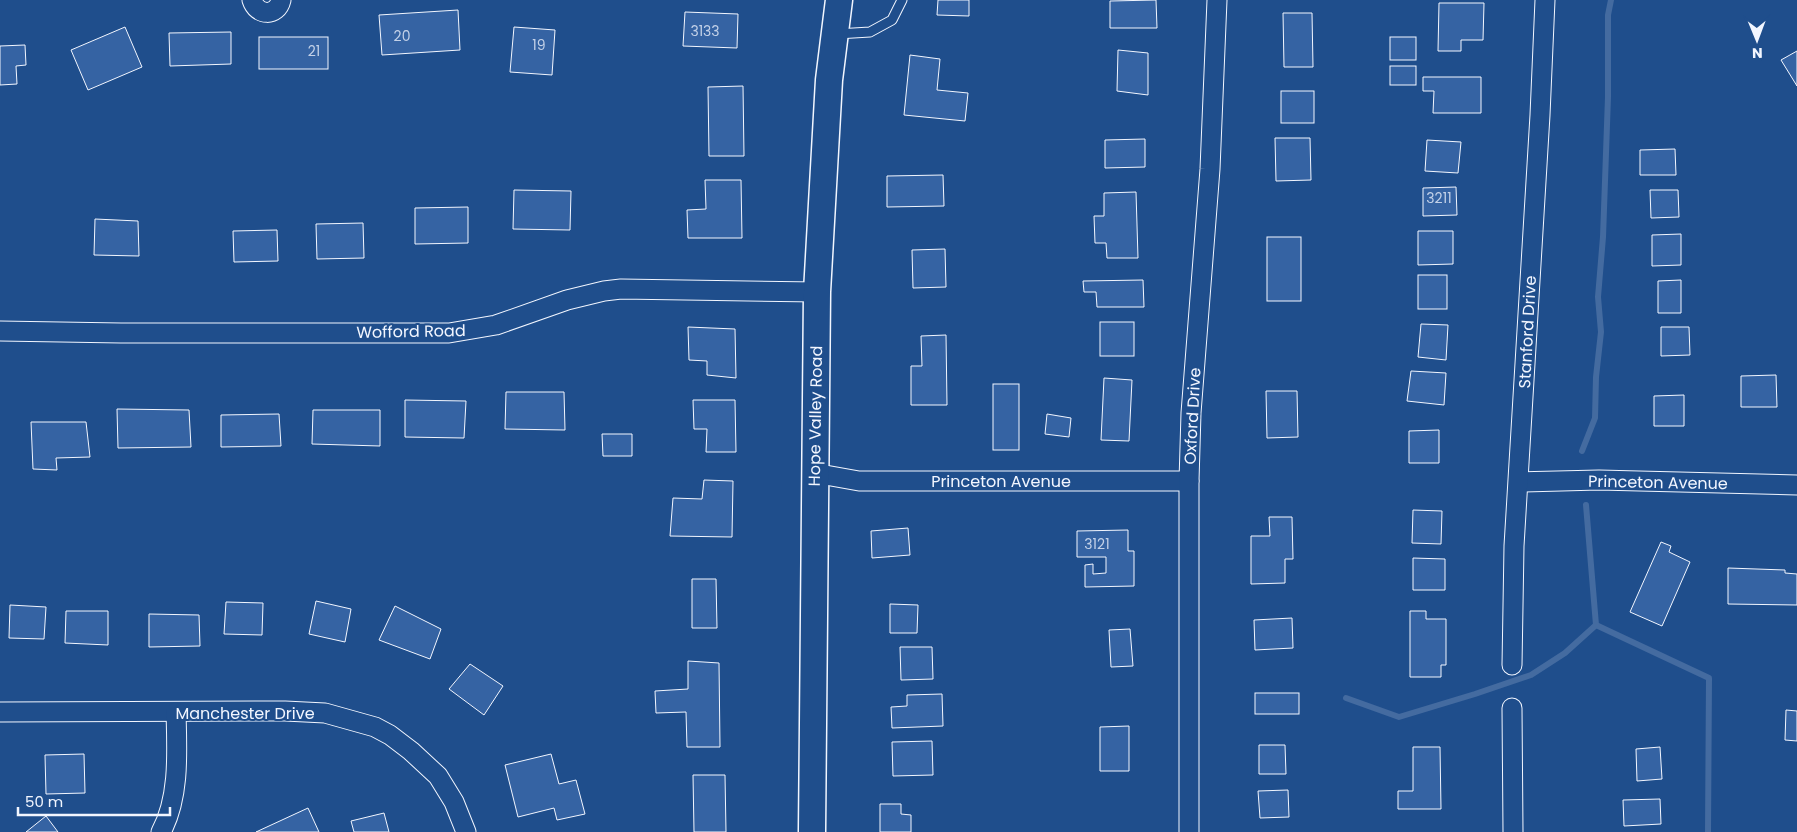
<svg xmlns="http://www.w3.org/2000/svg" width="1797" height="832" viewBox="0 0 1797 832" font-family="Poppins,sans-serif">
<rect width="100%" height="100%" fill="#1f4e8c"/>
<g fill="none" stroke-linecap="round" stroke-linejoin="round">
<g stroke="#446ba0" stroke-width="6">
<polyline points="1582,451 1595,418 1596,377 1601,332 1598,297 1603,237 1608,97 1608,15 1611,0"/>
<polyline points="1586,505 1596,625 1709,678 1708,832"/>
<polyline points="1346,698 1399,717 1475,694 1531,675 1565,653 1596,625"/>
</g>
</g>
<g fill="#3563a3" stroke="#f2f6ff">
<polygon points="938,0 969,0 969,16 937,15"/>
<polygon points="1156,0 1157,28 1110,28 1110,1"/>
<polygon points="1439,3 1484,3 1483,40 1461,40 1461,51 1438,51"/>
<polygon points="458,10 460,50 382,55 379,15"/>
<polygon points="685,12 738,14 737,48 683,46"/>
<polygon points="1283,13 1312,13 1313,67 1284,67"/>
<polygon points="125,27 142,67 88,90 71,50"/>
<polygon points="514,27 555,30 552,75 510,72"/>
<polygon points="231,32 231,64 170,66 169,33"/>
<rect x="259" y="37" width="69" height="32"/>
<rect x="1390" y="37" width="26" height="23"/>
<polygon points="25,45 26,65 16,66 17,84 0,85 0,46"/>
<polygon points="1118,50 1148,53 1148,95 1117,91"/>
<polygon points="1797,51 1797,86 1781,60"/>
<polygon points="910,55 940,59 937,90 968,93 965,121 904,115"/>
<rect x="1390" y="66" width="26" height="19"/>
<polygon points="1423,77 1481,77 1481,113 1433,113 1434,91 1423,91"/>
<polygon points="743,86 744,156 709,156 708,87"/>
<rect x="1281" y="91" width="33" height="32"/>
<polygon points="1275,138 1310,138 1311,180 1276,181"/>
<polygon points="1145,139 1145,167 1105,168 1105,140"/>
<polygon points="1427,140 1461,142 1458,173 1425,171"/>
<polygon points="1675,149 1676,175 1640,175 1640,150"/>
<polygon points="943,175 944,206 887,207 887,176"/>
<polygon points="705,180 741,180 742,238 688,238 687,210 706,209"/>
<polygon points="1456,187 1457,215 1423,216 1423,188"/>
<polygon points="514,190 571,191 570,230 513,229"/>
<polygon points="1650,190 1678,190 1679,217 1651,218"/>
<polygon points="1136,192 1138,258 1107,258 1106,243 1095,243 1094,216 1104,216 1104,193"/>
<polygon points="468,207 468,243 415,244 415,208"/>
<polygon points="95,219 138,221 139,256 94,255"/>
<polygon points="363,223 364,258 317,259 316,224"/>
<polygon points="277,230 278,261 234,262 233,231"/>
<polygon points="1418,231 1453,231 1453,264 1418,265"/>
<polygon points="1681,234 1681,265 1652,266 1652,235"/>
<rect x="1267" y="237" width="34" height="64"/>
<polygon points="945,249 946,287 913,288 912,250"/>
<rect x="1418" y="275" width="29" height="34"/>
<polygon points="1143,280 1144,307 1097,307 1096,292 1084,292 1083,281"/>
<polygon points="1681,280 1681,313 1658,313 1658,281"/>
<rect x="1100" y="322" width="34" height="34"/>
<polygon points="1421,324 1448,325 1446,360 1418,357"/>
<polygon points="688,327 735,329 736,378 707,375 707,361 689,360"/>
<polygon points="1661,327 1689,327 1690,355 1661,356"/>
<polygon points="946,335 947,405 911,405 911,366 922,366 921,336"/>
<polygon points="1411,371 1446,373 1444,405 1407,401"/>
<polygon points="1776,375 1777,407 1741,407 1741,376"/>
<polygon points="1104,378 1132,380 1129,441 1101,440"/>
<rect x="993" y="384" width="26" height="66"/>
<polygon points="1266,391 1297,391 1298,437 1267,438"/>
<polygon points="506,392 564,392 565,430 505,429"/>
<polygon points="1684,395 1684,426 1654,426 1654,396"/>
<polygon points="405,400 466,401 464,438 405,437"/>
<polygon points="693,400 735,400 736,452 706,452 707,429 694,429"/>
<polygon points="117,409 189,410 191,447 118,448"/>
<polygon points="313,410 380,410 380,446 312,444"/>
<polygon points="279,414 281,446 221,447 221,415"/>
<polygon points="1047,414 1071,418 1069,437 1045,434"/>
<polygon points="31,422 86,422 90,457 56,458 57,470 33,469"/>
<polygon points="1439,430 1439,463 1409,463 1409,431"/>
<polygon points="602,434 632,434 632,456 603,456"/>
<polygon points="704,480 733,481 732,537 670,536 673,498 702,499"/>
<polygon points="1413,510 1442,511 1441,544 1412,543"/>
<polygon points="1269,517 1292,517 1293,559 1285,559 1285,583 1251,584 1251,536 1270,536"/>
<polygon points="908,528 910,555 872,558 871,531"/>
<polygon points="1128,530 1128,551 1134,551 1134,586 1085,587 1085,565 1093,564 1093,574 1106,573 1106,557 1077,557 1077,531"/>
<polygon points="1661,542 1671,546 1669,552 1690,562 1662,626 1630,612"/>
<polygon points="1413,558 1445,559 1445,590 1413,590"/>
<polygon points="1728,568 1785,570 1785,573 1797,574 1797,605 1728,604"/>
<polygon points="692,579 716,579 717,628 692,628"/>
<polygon points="316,601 351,609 345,642 309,634"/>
<polygon points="226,602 263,603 262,635 224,634"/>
<polygon points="890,604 918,605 917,633 890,633"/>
<polygon points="10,605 46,607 44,639 9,638"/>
<polygon points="395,606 441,629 430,659 379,640"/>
<polygon points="66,611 108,611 108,645 65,643"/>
<polygon points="1410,611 1426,611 1426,619 1446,619 1446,665 1441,665 1441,677 1410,677"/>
<polygon points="149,614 199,615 200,646 149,647"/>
<polygon points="1292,618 1293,648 1255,650 1254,620"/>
<polygon points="1130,629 1133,666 1111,667 1109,630"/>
<polygon points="900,647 932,647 933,679 901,680"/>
<polygon points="688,661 719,663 720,747 687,747 686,712 656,713 655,691 688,689"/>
<polygon points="470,664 503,686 484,715 449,689"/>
<rect x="1255" y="693" width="44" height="21"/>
<polygon points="942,694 943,726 892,728 891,707 907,706 907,695"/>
<polygon points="1786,710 1797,711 1797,741 1785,740"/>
<polygon points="1129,726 1129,771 1100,771 1100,727"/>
<polygon points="932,741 933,775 893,776 892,742"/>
<polygon points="1259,745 1285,745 1286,774 1259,774"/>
<polygon points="1413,747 1440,747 1441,809 1398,809 1398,791 1413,791"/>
<polygon points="1660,747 1662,779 1637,781 1636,749"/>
<polygon points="84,754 85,793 46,794 45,755"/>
<polygon points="551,754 559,784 576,780 585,814 557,820 554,808 518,817 505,765"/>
<polygon points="693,775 725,775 726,832 694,832"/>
<polygon points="1288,790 1289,817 1260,818 1258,791"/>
<polygon points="1660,799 1661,824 1624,826 1623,800"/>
<polygon points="880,804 901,804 901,814 911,815 911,832 880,832"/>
<polygon points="308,808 319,832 256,832"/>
<polygon points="384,813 389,832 354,832 351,821"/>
<polygon points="46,816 58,832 26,832"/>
</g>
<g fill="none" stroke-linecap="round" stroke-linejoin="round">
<g stroke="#f2f6ff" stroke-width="11">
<polyline id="lane" points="837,34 870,32 892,20 902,0"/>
</g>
<g stroke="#f2f6ff" stroke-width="21">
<g id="street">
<path d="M 252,0 C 257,16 277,17 281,0"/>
<polyline points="0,331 121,333 449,333 496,325 567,300 604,291 621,289 817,292"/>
<polyline points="814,473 859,481 1189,481"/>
<polyline points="1519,482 1599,480 1797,485"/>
<polyline points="1512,665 1514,546 1540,115 1545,0"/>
<polyline points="1512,708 1513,832"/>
<polyline points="0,712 285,711 325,713 375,727 390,735 411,751 438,776 454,802 466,832"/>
<path d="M 161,832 C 180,797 177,751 176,712"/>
<polyline points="1189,832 1189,481 1191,413 1210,169 1217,0"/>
</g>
</g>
<g stroke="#f2f6ff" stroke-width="29">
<polyline id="secondary" points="812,832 817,292 829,80 839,0"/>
</g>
<use href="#lane" stroke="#1f4e8c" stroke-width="9"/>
<use href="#street" stroke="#1f4e8c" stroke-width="19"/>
<use href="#secondary" stroke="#1f4e8c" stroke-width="26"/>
</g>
<g text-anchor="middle" stroke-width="4" stroke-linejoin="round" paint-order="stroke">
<g font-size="14" fill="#c3d1e8">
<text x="705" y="36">3133</text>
<text x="402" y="41">20</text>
<text x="539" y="50">19</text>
<text x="314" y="56">21</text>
<text x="1439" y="203">3211</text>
<text x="1097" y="549">3121</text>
</g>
<g font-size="16" fill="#f2f6ff" stroke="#1f4e8c">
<text transform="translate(411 331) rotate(-1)" y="6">Wofford Road</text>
<text transform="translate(1527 332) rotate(-87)" y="6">Stanford Drive</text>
<text transform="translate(815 416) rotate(-89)" y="6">Hope Valley Road</text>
<text transform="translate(1192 416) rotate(-87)" y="6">Oxford Drive</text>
<text x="1001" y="487">Princeton Avenue</text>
<text transform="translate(1658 482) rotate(1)" y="6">Princeton Avenue</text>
<text x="245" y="719">Manchester Drive</text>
</g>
</g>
<g transform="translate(1757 40) rotate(179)" stroke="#1f4e8c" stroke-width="4" paint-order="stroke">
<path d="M0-4L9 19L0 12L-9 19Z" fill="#f2f6ff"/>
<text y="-8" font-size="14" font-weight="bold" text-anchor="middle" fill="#f2f6ff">N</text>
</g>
<path d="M18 807v8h152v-8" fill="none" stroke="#f2f6ff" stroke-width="2.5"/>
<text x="25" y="807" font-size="15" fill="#f2f6ff" stroke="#1f4e8c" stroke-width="4" paint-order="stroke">50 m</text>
</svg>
